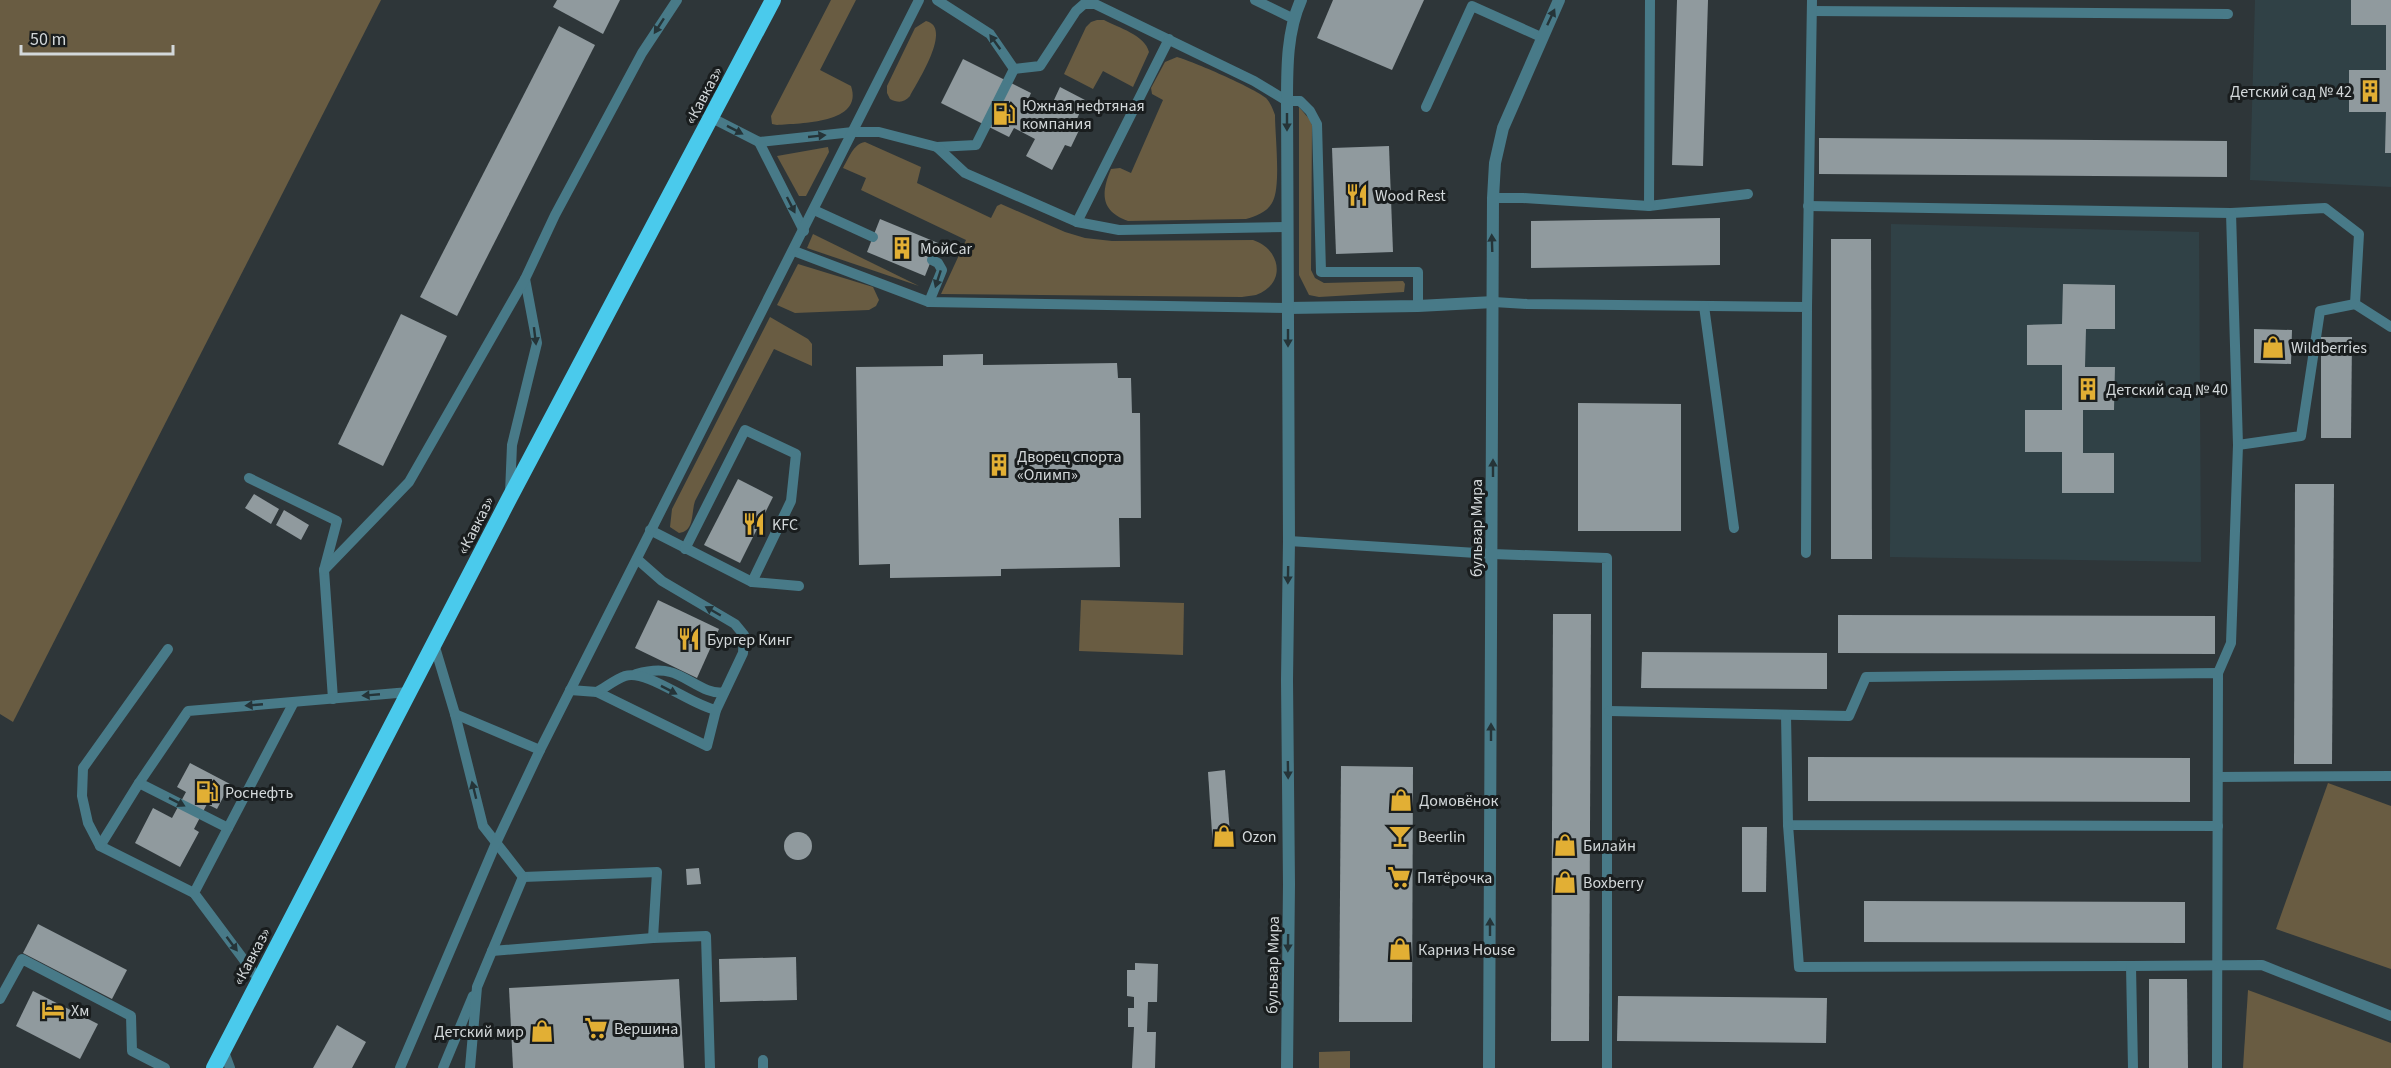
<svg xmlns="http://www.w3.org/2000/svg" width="2391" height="1068" viewBox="0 0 2391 1068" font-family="'Source Sans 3',sans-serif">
<rect width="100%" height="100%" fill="#2e3639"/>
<g fill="#304146">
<polygon points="2255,0 2391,0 2391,187 2250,180"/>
<polygon points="1891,224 2199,232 2201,562 1890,557"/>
</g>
<g fill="#695c42">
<polygon points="0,0 381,0 13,722 0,714"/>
<path d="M 831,0 L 856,0 L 820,70 L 851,86 C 864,124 800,123 777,125 L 772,124 L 771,116 Z"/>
<path d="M 1097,20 L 1104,20 C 1119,28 1145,35 1149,52 L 1133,87 L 1103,71 L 1093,89 L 1064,74 L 1086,27 L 1091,22 Z"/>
<path d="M 926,21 C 953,27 918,81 910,96 C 904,103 898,103 890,99 L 887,93 L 887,86 L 915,28 Z"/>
<path d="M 1177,57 C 1192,61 1254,88 1266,98 C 1270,102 1273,109 1275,115 C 1275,135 1281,185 1273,201 C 1268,212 1256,216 1246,219 L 1128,221 C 1100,211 1101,193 1111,169 L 1120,168 L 1131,173 L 1163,100 L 1152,94 L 1151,88 L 1165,62 Z"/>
<polygon points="1299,107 1310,120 1312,125 1311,270 1315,278 1324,283 1403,281 1405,284 1404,292 1319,297 1309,295 1299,275"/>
<path d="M 865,142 L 921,167 L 917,183 L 991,218 L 997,206 L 1001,204 L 1065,232 L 1085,238 L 1112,241 L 1253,240 C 1281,249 1287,284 1256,295 C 1252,296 1246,296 1242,297 L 941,294 L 966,240 L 861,190 L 866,178 L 843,168 C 849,158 853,144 865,142 Z"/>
<polygon points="828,147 829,152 806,196 799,196 777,156"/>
<polygon points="813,234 919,286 807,248"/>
<polygon points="798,264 873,287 879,300 876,306 869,310 795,313 777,305"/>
<path d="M 770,317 L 808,339 L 812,344 L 812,366 L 774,349 L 695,501 C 691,513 695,531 679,533 L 670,527 L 672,509 Z"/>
<polygon points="1081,600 1184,603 1183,655 1079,651"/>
<polygon points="2328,783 2391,806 2391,969 2276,929"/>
<polygon points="2248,990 2391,1043 2391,1068 2243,1068"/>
<polygon points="1350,1051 1350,1068 1319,1068 1319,1052"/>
</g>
<g fill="#909a9e">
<polygon points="557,0 620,0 603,34 553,7"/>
<polygon points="1333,0 1424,0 1392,70 1317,38"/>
<polygon points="1677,0 1708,0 1703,166 1672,165"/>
<polygon points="2351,0 2391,0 2391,153 2385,153 2386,112 2349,112 2349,70 2386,70 2386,25 2351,25"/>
<polygon points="559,26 595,45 457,316 420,297"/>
<polygon points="963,59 1031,93 1027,102 1048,113 1060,87 1085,100 1077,119 1083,122 1071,147 1065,145 1052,170 1026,156 1035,139 1014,128 1009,137 941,103"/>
<polygon points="1819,138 2227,141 2227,177 1819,174"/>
<polygon points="1389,146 1393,252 1336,254 1332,148"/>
<polygon points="1720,218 1720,265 1531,268 1531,221"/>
<polygon points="880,219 938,243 925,276 867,252"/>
<polygon points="1831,239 1871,239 1872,559 1831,559"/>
<polygon points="2063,284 2115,285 2115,329 2086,329 2085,367 2115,367 2114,410 2083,410 2083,453 2114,453 2114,493 2062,493 2062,452 2025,452 2025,410 2062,410 2062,365 2027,365 2027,325 2062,324"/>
<polygon points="401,314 447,336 383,466 338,444"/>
<polygon points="2254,329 2292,330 2291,364 2254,363"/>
<polygon points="2321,337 2352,337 2351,438 2321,438"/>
<polygon points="983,354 983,365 1117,363 1118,378 1131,378 1132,413 1140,413 1141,518 1119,518 1120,567 1001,569 1001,576 890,578 890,564 859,565 856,367 943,366 943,355"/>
<polygon points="1578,403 1681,404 1681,531 1578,531"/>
<polygon points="738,479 773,497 740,563 704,545"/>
<polygon points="2295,484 2334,484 2332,764 2294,764"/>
<polygon points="254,494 279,509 271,524 245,508"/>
<polygon points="284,510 309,525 301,540 276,525"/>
<polygon points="658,600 719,629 697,678 635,648"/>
<polygon points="1553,614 1591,614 1589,1041 1551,1041"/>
<polygon points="1838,615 2215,616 2215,654 1838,653"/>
<polygon points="1642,652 1827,653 1827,689 1641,688"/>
<polygon points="1808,757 2190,758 2190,802 1808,801"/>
<polygon points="190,763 230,784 217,809 207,804 194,829 199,832 180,867 135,843 153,808 172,818 186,792 177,787"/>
<polygon points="1341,766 1413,767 1412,1022 1339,1022"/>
<polygon points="1225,770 1231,846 1213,848 1208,772"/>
<polygon points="1742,827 1767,827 1766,892 1742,892"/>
<circle cx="798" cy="846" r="14"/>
<polygon points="699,868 701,884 687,885 686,869"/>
<polygon points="1864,901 2185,902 2185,943 1864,942"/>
<polygon points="38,924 127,970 112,999 23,953"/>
<polygon points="796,957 797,1000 720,1002 719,959"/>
<polygon points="1135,963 1158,964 1157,1002 1148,1002 1147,1032 1156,1032 1155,1068 1132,1068 1134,1027 1128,1027 1128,1008 1134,1008 1134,997 1127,996 1127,970 1135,970"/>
<polygon points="679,979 684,1068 513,1068 509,988"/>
<polygon points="2149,979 2187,979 2188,1068 2149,1068"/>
<polygon points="33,991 98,1024 80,1059 16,1026"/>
<polygon points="1618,996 1827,998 1826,1043 1617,1041"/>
<polygon points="337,1025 366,1042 352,1068 313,1068"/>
</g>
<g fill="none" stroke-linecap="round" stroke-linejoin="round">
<g stroke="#487a88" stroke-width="10">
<polyline points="1255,0 1294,19"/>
<polyline points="1812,11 2228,14"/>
<polyline points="1014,69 1040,66 1076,11 1084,4 1095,4 1254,81 1287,101 1300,101 1310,111 1317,124 1321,272 1418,272 1418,306"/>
<polyline points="1426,107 1472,6 1541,37"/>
<polyline points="712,118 759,142 853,132 879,132 937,147 976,145 1014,69 990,34 937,0"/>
<polyline points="759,142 804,231"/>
<polyline points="937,147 965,173 1077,222 1119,230 1287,227"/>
<polyline points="1493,198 1523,198 1649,206 1748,194"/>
<polyline points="1649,206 1650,0"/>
<polyline points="1808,206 2231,213 2325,208 2359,234 2355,304 2391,327"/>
<polyline points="814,210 873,237"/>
<polyline points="1077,222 1169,39"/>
<polyline points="794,251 929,302 1288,308"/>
<polyline points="929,302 942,270 938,263 932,260"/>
<polyline points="1494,302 1527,304 1807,307 1806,553"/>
<polyline points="1704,306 1734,528"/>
<polyline points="1807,307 1812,0"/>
<polyline points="2238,445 2301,436 2320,311 2355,304"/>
<polyline points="249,478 337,521 324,570 333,699"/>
<polyline points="510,493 512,445 537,343 525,279"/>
<polyline points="650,530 752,582"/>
<polyline points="1289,541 1492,554 1607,558 1607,1068"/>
<polyline points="685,549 745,430 796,454 791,501 752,582 799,586"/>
<polyline points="324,570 409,482 525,279 555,215 642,53 677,0"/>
<polyline points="434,644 455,714 483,826 523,877 657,872 653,938 706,936 710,1068"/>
<polyline points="168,649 83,768 82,796 88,823 100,846 194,893"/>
<polyline points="2218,673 2231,643 2235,531 2238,445 2231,213"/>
<path d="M 636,674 C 647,671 659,669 670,672 C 687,676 707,696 724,692"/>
<polyline points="570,690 597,692 707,746 716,710 743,653 744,635 735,624 662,581 637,559"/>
<path d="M 597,692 C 606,687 616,679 625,676 C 647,669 691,705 716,710"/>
<polyline points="1609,711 1849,716 1866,677 2218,673 2217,1068"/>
<polyline points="455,714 540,750"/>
<polyline points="1786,715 1788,825 2218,826"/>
<polyline points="2218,777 2391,776"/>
<polyline points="1788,825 1799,967 2131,966"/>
<polyline points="228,828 294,702"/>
<polyline points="100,846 139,783"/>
<polyline points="492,951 653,938"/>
<polyline points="259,980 194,893 228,828 139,783 188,711 409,692"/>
<polyline points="0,999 22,959 131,1016 132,1051 165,1068"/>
<polyline points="223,1049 230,1068"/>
<polyline points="400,1068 496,843 540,750 919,0"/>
<polyline points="443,1068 473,996"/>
<polyline points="470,1068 477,987 523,877"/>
<polyline points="763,1068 763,1060"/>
<polyline points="2133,1068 2131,966 2262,965 2391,1016"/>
</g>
<polyline stroke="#487a88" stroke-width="12" points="1288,308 1418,306 1494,302"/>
<g stroke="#487a88" stroke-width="12">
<path d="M 1287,1068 L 1289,884 L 1287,680 L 1289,541 L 1287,101 C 1287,67 1287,31 1301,0"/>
<polyline points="1489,1068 1493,198 1495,163 1503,128 1559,0"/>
</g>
<polyline stroke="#4acaec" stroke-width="16" points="214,1068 510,497 773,0"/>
</g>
<defs><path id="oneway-solid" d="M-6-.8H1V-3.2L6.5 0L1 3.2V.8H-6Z" transform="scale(1.5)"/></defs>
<g fill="#253438">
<use href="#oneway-solid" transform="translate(1551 17) rotate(-65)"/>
<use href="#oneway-solid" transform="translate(659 26) rotate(123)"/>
<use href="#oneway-solid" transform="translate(995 42) rotate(-126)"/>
<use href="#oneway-solid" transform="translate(1287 122) rotate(90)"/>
<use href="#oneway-solid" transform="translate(735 130) rotate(27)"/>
<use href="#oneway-solid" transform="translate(817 136) rotate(-6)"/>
<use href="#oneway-solid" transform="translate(791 205) rotate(63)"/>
<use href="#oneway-solid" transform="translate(1492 243) rotate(-92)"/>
<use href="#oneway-solid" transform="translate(938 279) rotate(108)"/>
<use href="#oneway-solid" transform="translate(535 336) rotate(83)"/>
<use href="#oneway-solid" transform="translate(1288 338) rotate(90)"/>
<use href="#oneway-solid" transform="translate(1493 468) rotate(-90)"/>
<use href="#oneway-solid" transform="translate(1288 575) rotate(91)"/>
<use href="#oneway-solid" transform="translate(713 611) rotate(-150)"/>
<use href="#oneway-solid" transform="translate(669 690) rotate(27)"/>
<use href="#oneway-solid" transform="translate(371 695) rotate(175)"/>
<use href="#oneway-solid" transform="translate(254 705) rotate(175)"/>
<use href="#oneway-solid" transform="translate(1491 732) rotate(-90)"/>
<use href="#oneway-solid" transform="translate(1288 770) rotate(89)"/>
<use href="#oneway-solid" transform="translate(474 790) rotate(-104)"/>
<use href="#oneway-solid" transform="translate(177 802) rotate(27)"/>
<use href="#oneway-solid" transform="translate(1490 927) rotate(-90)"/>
<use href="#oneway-solid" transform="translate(1288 943) rotate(91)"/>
<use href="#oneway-solid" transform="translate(232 944) rotate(53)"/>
</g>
<defs>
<g id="building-bare" transform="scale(1.8)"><path d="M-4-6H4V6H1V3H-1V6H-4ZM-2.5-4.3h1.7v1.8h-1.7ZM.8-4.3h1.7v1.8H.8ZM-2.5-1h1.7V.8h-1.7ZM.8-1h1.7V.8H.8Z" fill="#e2af34" stroke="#191d1e" stroke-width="2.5" paint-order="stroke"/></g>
<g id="fuel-bare" transform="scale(1.8)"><path d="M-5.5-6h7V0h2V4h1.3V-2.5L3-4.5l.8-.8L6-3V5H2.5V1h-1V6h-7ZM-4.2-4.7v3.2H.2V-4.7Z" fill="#e2af34" stroke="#191d1e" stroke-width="2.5" paint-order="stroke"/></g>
<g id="restaurant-bare" transform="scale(1.8)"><path d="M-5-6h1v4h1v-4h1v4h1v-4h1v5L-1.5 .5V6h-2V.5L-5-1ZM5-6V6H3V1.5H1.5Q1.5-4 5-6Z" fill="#e2af34" stroke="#191d1e" stroke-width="2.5" paint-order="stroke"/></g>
<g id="shop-bare" transform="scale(1.8)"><path d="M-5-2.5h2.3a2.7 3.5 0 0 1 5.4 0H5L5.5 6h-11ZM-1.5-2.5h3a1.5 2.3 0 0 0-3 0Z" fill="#e2af34" stroke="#191d1e" stroke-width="2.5" paint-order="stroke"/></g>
<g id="bar-bare" transform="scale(1.8)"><path d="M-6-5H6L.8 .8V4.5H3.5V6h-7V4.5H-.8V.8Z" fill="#e2af34" stroke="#191d1e" stroke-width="2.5" paint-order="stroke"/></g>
<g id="supermarket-bare" transform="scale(1.8)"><path d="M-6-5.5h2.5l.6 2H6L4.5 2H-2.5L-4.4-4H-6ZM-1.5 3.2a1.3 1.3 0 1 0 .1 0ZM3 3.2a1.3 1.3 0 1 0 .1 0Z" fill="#e2af34" stroke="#191d1e" stroke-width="2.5" paint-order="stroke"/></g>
<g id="hotel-bare" transform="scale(1.8)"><path d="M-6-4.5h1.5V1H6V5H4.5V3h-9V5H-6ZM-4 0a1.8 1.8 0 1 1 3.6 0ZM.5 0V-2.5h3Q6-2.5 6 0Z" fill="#e2af34" stroke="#191d1e" stroke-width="2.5" paint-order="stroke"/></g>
</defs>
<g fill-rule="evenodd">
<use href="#building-bare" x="2370" y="91"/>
<use href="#fuel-bare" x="1004" y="114"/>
<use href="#restaurant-bare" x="1357" y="195"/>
<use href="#building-bare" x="902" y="248"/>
<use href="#shop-bare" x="2273" y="347"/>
<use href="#building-bare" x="2088" y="389"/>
<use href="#building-bare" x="999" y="465"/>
<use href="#restaurant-bare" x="754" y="524"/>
<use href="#restaurant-bare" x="689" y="639"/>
<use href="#fuel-bare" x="207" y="792"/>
<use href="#shop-bare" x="1401" y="800"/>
<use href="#shop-bare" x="1224" y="836"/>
<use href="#bar-bare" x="1400" y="836"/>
<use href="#shop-bare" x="1565" y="845"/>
<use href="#supermarket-bare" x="1399" y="877"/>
<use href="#shop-bare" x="1565" y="882"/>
<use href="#shop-bare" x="1400" y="949"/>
<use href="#hotel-bare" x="53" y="1010"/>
<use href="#supermarket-bare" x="596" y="1028"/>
<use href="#shop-bare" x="542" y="1031"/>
</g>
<g text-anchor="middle" stroke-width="6" stroke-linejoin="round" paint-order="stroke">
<g font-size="16" fill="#d3d8da" stroke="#191d1e" text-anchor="start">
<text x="2352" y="97" text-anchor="end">Детский сад № 42</text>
<text x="1022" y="111">Южная нефтяная<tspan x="1022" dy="18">компания</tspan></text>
<text x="1375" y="201">Wood Rest</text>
<text x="920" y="254">МойCar</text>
<text x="2291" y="353">Wildberries</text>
<text x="2106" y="395">Детский сад № 40</text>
<text x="1017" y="462">Дворец спорта<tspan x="1017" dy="18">«Олимп»</tspan></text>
<text x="772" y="530">KFC</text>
<text x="707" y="645">Бургер Кинг</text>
<text x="225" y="798">Роснефть</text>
<text x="1419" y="806">Домовёнок</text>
<text x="1242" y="842">Ozon</text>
<text x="1418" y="842">Beerlin</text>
<text x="1583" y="851">Билайн</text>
<text x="1417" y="883">Пятёрочка</text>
<text x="1583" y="888">Boxberry</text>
<text x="1418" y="955">Карниз House</text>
<text x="71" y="1016">Хм</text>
<text x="614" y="1034">Вершина</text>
<text x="524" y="1037" text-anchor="end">Детский мир</text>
</g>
<g font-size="16" fill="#d3d8da" stroke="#191d1e">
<text transform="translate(703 95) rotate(-62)" y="6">«Кавказ»</text>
<text transform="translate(475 525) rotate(-63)" y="6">«Кавказ»</text>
<text transform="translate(1476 528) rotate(-90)" y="6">бульвар Мира</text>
<text transform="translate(251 956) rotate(-62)" y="6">«Кавказ»</text>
<text transform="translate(1272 965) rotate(-89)" y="6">бульвар Мира</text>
</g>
</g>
<path d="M21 45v9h152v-9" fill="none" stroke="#d3d8da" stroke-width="3"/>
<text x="30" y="45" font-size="18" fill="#d3d8da" stroke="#191d1e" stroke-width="4.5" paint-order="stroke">50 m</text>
</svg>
